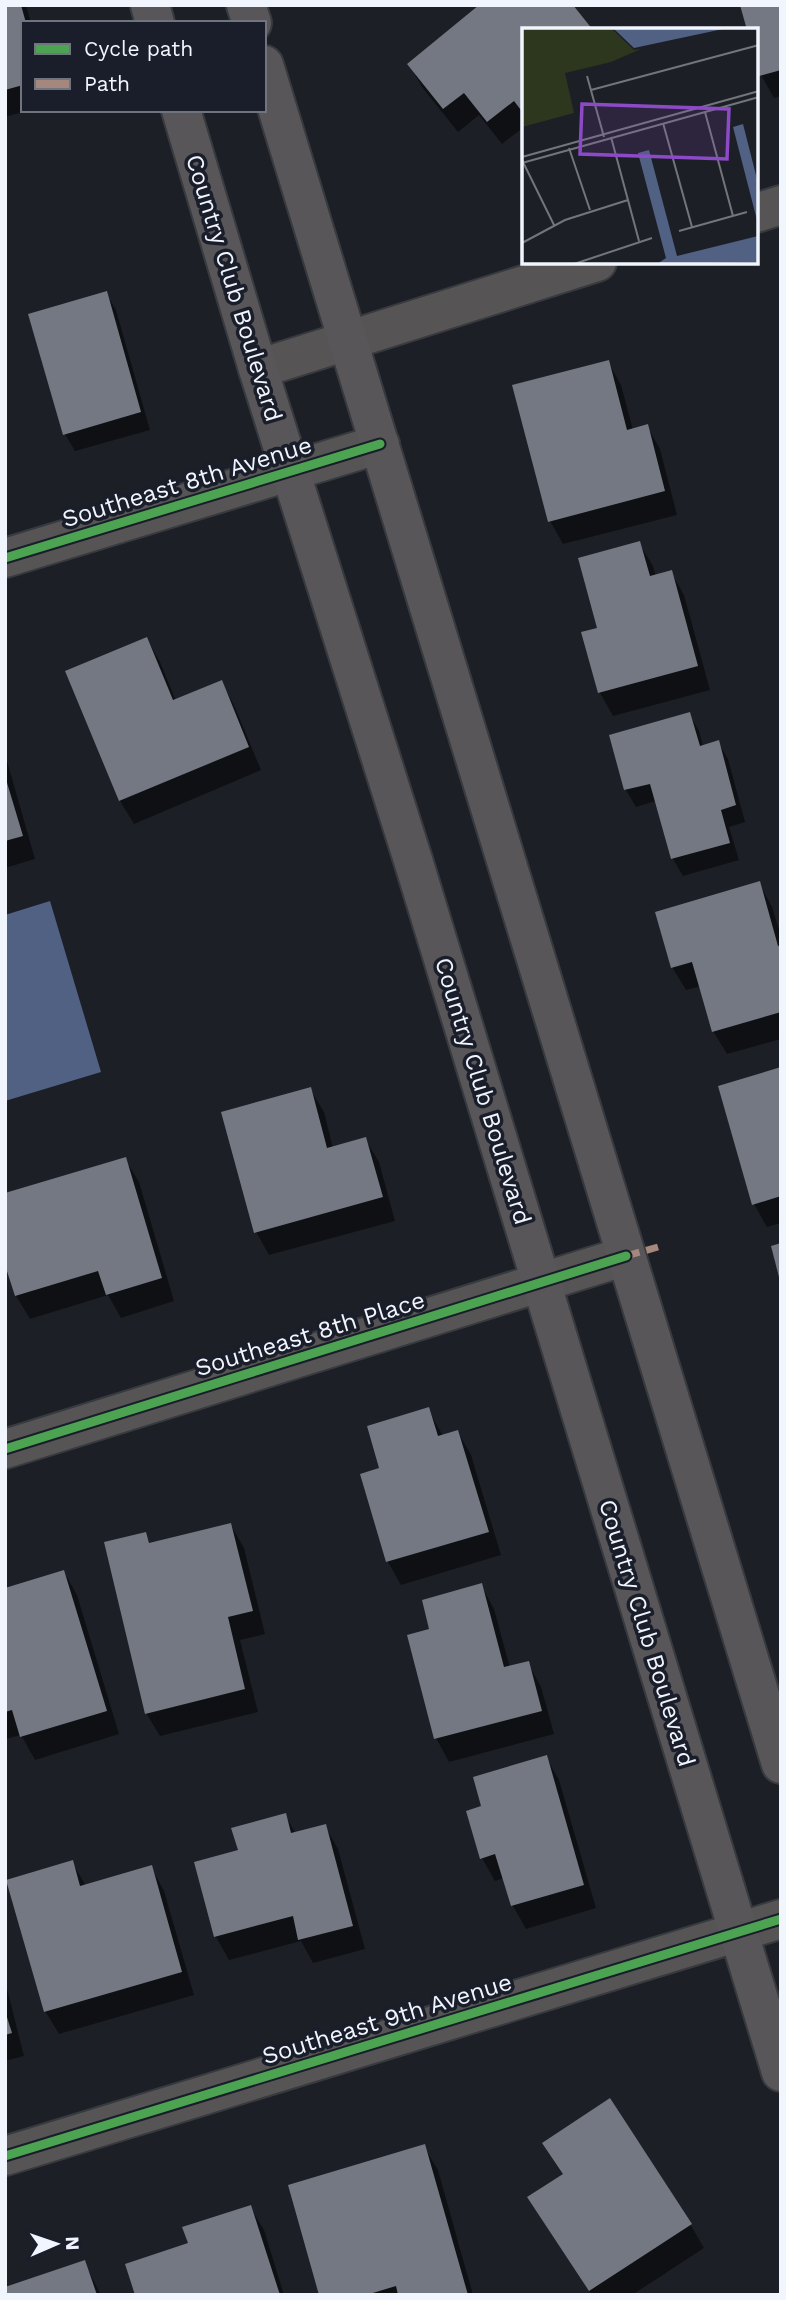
<svg xmlns="http://www.w3.org/2000/svg" width="786" height="2300" viewBox="0 0 786 2300" font-family="'Work Sans',sans-serif">
<rect width="100%" height="100%" fill="#1d1f26"/>
<polygon fill="#506184" points="50,901 101,1072 5,1101 5,915"/>
<g fill="#0007">
<polygon points="5,5 26,5 31,23 23,23 23,110 30,110 5,117"/>
<polygon points="781,5 781,96 774,98 761,75 756,30"/>
<polygon points="524,30 524,127 502,144 479,115 458,132 422,87 409,64"/>
<polygon points="106,293 116,310 150,430 75,451 65,434"/>
<polygon points="608,362 621,385 633,430 647,426 660,449 677,515 563,544 550,521"/>
<polygon points="639,543 653,566 656,576 671,572 684,595 710,690 613,716 600,693 583,633 599,629"/>
<polygon points="147,639 160,662 176,701 221,682 234,705 261,770 134,824 120,801 67,672"/>
<polygon points="689,714 699,731 703,746 718,742 728,759 745,822 729,827 739,860 683,876 673,859 656,801 636,807 626,790 611,736"/>
<polygon points="5,754 35,859 5,868"/>
<polygon points="759,883 772,907 781,936 781,1039 727,1054 713,1031 701,986 686,990 672,967"/>
<polygon points="781,1069 781,1223 767,1227 754,1204"/>
<polygon points="310,1089 324,1112 333,1148 365,1139 379,1162 395,1221 269,1255 256,1232"/>
<polygon points="125,1159 139,1182 174,1301 121,1318 108,1295 30,1319 16,1296"/>
<polygon points="428,1409 443,1436 458,1432 471,1455 501,1555 401,1585 388,1562 362,1475 382,1469"/>
<polygon points="231,1525 244,1548 265,1634 240,1640 258,1712 160,1736 146,1713 145,1534 151,1545"/>
<polygon points="64,1572 77,1595 119,1734 35,1760 21,1735 5,1739 5,1590"/>
<polygon points="481,1585 494,1609 510,1668 528,1663 541,1687 554,1734 449,1762 436,1738 431,1631"/>
<polygon points="546,1757 559,1780 596,1908 526,1929 513,1906 504,1878 495,1881 482,1858 484,1807"/>
<polygon points="285,1815 296,1834 325,1826 338,1849 365,1949 313,1963 301,1941 229,1960 216,1937 196,1864 240,1852"/>
<polygon points="72,1862 86,1886 151,1867 164,1891 194,1995 59,2034 45,2011"/>
<polygon points="5,1981 24,2056 5,2061"/>
<polygon points="424,2147 438,2170 473,2295 321,2295"/>
<polygon points="250,2207 264,2230 284,2295 137,2295 190,2244"/>
<polygon points="543,2221 690,2224 704,2248 632,2295 592,2295"/>
<polygon points="84,2262 101,2295 5,2295"/>
</g>
<g fill="#737883">
<polygon points="5,5 21,5 26,23 23,23 23,85 5,90"/>
<polygon points="479,5 573,5 593,30 524,30 524,114 514,101 487,122 464,93 443,109 407,64"/>
<polygon points="740,5 781,5 781,70 759,76 756,65 756,30 747,30"/>
<polygon points="107,291 141,412 63,435 28,314"/>
<polygon points="609,360 627,430 648,424 665,491 548,522 512,385"/>
<polygon points="640,541 650,576 672,570 698,666 598,693 581,632 597,628 578,558"/>
<polygon points="147,637 173,700 222,680 249,747 119,801 65,671"/>
<polygon points="690,712 700,746 719,740 736,805 721,810 730,843 671,859 650,784 624,790 609,735"/>
<polygon points="5,776 23,836 5,841"/>
<polygon points="760,881 778,946 781,945 781,1012 712,1032 692,962 671,968 655,912"/>
<polygon points="781,1067 781,1196 752,1205 718,1086"/>
<polygon points="311,1087 327,1148 366,1137 383,1197 254,1233 221,1112"/>
<polygon points="126,1157 162,1278 106,1295 98,1271 15,1296 5,1265 5,1193"/>
<polygon points="781,1243 781,1280 780,1281 771,1246"/>
<polygon points="429,1407 438,1436 458,1430 489,1532 386,1562 360,1474 379,1468 367,1426"/>
<polygon points="231,1523 253,1611 228,1617 245,1689 145,1714 104,1542 146,1532 149,1543"/>
<polygon points="64,1570 107,1711 20,1737 12,1710 5,1712 5,1588"/>
<polygon points="482,1583 504,1667 529,1661 542,1711 434,1739 407,1635 429,1629 422,1600"/>
<polygon points="547,1755 584,1885 511,1906 495,1854 480,1859 466,1811 481,1806 473,1777"/>
<polygon points="286,1813 291,1833 326,1824 353,1926 298,1940 293,1916 214,1937 194,1862 238,1850 231,1828"/>
<polygon points="73,1860 80,1886 152,1865 182,1972 44,2012 6,1880"/>
<polygon points="5,2011 12,2033 5,2035"/>
<polygon points="610,2098 692,2224 589,2291 527,2197 563,2174 542,2143"/>
<polygon points="425,2144 468,2295 398,2295 396,2286 366,2295 319,2295 288,2185"/>
<polygon points="251,2205 280,2295 135,2295 125,2264 188,2243 182,2227"/>
<polygon points="85,2260 97,2295 5,2295 5,2287"/>
</g>
<g fill="none" stroke-linecap="round" stroke-linejoin="round">
<g stroke="#373a3f" stroke-width="42">
<g id="minor">
<polyline points="756,213 781,205"/>
<polyline points="258,369 597,262"/>
<polyline points="5,558 380,444"/>
<polyline points="5,1449 626,1256"/>
<polyline points="5,2156 781,1919"/>
</g>
</g>
<g stroke="#373a3f" stroke-width="42">
<g id="secondary">
<polyline points="150,5 155,23"/>
<polyline points="246,5 252,23"/>
<polyline points="264,65 781,1764"/>
<polyline points="181,110 258,369 413,860 781,2072"/>
</g>
</g>
<use href="#minor" stroke="#565454" stroke-width="38"/>
<use href="#secondary" stroke="#585658" stroke-width="38"/>
<polyline stroke="#a5887d" stroke-width="7" stroke-dasharray="14 7" stroke-linecap="butt" points="626,1256 658,1247"/>
<g stroke="#191e2a" stroke-width="13">
<g id="cycleway">
<polyline points="5,558 380,444"/>
<polyline points="5,1449 626,1256"/>
<polyline points="5,2156 781,1919"/>
</g>
</g>
<use href="#cycleway" stroke="#4ca352" stroke-width="9"/>
</g>
<g text-anchor="middle" stroke-width="7" stroke-linejoin="round" paint-order="stroke">
<g font-size="24" fill="#f1f5fe" stroke="#191e2a">
<text transform="translate(234 288) rotate(73)" y="8">Country Club Boulevard</text>
<text transform="translate(187 482) rotate(-17)" y="8">Southeast 8th Avenue</text>
<text transform="translate(483 1091) rotate(73)" y="8">Country Club Boulevard</text>
<text transform="translate(310 1334) rotate(-17)" y="8">Southeast 8th Place</text>
<text transform="translate(647 1633) rotate(73)" y="8">Country Club Boulevard</text>
<text transform="translate(387 2019) rotate(-17)" y="8">Southeast 9th Avenue</text>
</g>
</g>
<g transform="translate(522 28)">
<rect width="236" height="236" fill="#1d1f26"/>
<path d="M 0,1 L 90,1 L 112,22 L 119,21 L 89,34 L 43,45 L 52,85 L 0,99 Z" fill="#2d371d"/>
<path d="M 92,1 L 201,1 L 112,20 ZM 221,96 L 236,155 L 236,196 L 211,99 ZM 127,122 L 155,228 L 236,208 L 236,234 L 135,236 L 144,230 L 116,125 Z" fill="#506184"/>
<path fill="none" stroke="#72757c" stroke-width="2" d="M 65,48 L 82,109M 69,62 L 237,17M 183,84 L 211,188M 141,95 L 170,199M 89,109 L 117,213M 47,120 L 68,182M 0,129 L 237,63M 0,132 L 32,197M 0,135 L 237,69M 157,203 L 225,184M 0,215 L 43,192 L 106,172M 52,236 L 130,210"/>
<path fill="#8d4ac8" fill-opacity="0.15" stroke="#8d4ac8" stroke-width="3.5" d="M 60,76 L 207,81 L 205,131 L 58,126 Z"/>
<rect width="236" height="236" fill="none" stroke="#f1f5fe" stroke-width="3.5"/>
</g>
<rect width="786" height="2300" fill="none" stroke="#f1f5fe" stroke-width="14"/>
<rect x="21" y="21" width="245" height="91" fill="#191e2a" stroke="#6f747f" stroke-width="2"/>
<rect x="35" y="44" width="35" height="10" fill="#4ca352" stroke="#6f747f" stroke-width="2"/>
<text x="84" y="56" font-size="21" fill="#f1f5fe">Cycle path</text>
<rect x="35" y="79" width="35" height="10" fill="#a5887d" stroke="#6f747f" stroke-width="2"/>
<text x="84" y="91" font-size="21" fill="#f1f5fe">Path</text>
<g transform="translate(56 2244) rotate(88)" stroke="#191e2a" stroke-width="5" paint-order="stroke">
<path d="M0-5L12 26L0 18L-12 26Z" fill="#f1f5fe"/>
<text y="-10" font-size="19" font-weight="bold" text-anchor="middle" fill="#f1f5fe">N</text>
</g>
</svg>
